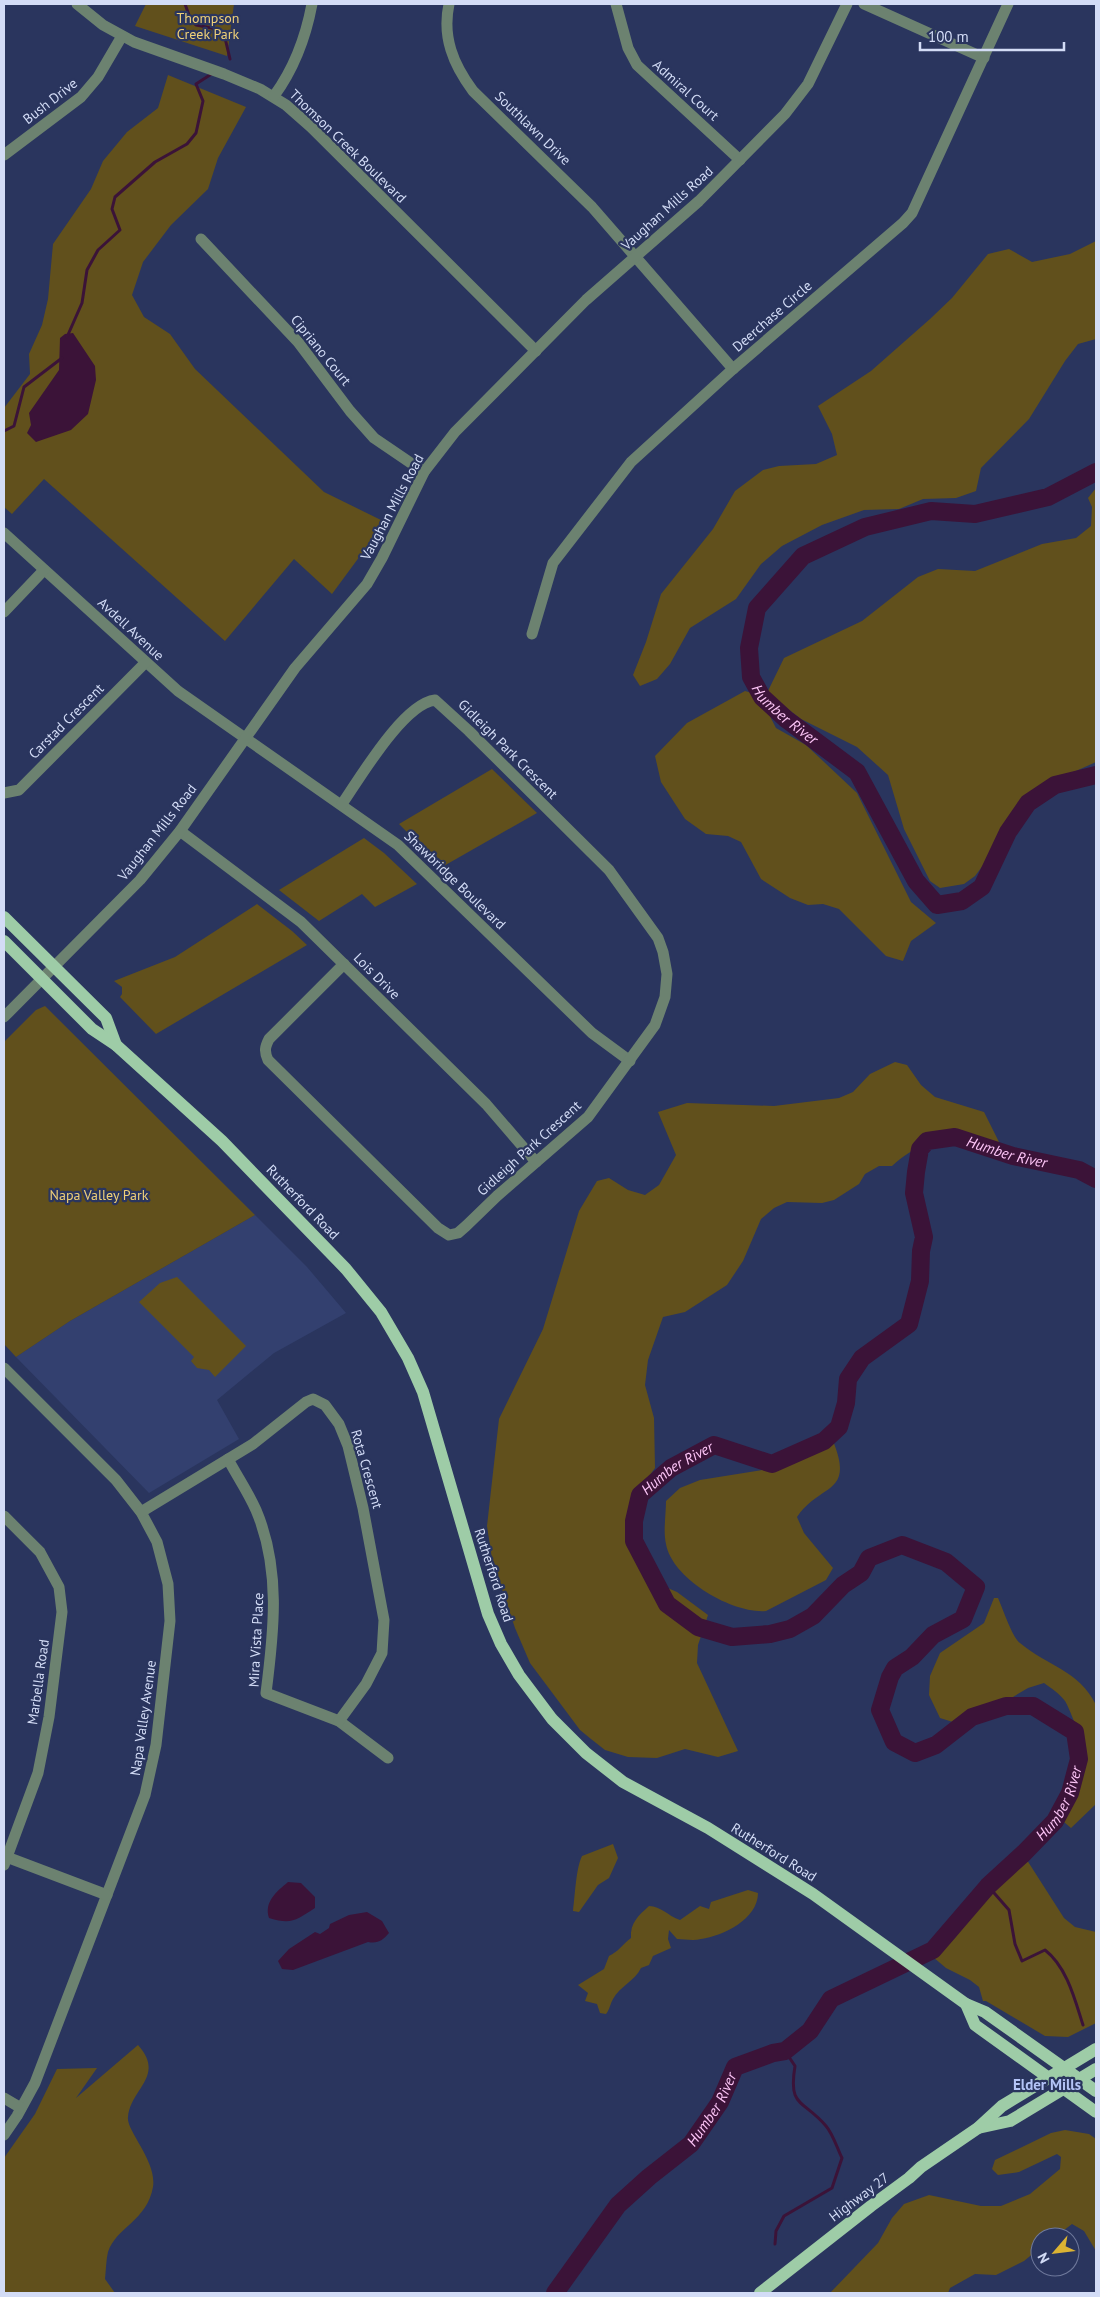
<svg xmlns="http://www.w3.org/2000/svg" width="1100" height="2297" viewBox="0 0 1100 2297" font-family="'PT Sans',sans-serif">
<rect width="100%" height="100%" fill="#2a355e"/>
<polygon fill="#33406f" points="255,1215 307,1267 346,1313 274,1353 217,1400 239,1439 149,1493 16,1357 70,1321"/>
<g fill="#61501c">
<polygon points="146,4 234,4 227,56 135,26"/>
<polygon points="168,75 246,107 218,158 208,189 171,225 143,262 132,295 144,317 170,334 195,369 324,492 385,522 332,594 294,559 225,641 44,479 12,514 4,507 4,408 30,374 29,354 42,325 48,299 53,244 91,189 103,161 127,132 158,108"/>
<polygon points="1096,241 1096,339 1078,344 1065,361 1029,419 981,468 976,491 956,498 923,499 899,509 864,510 822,525 782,546 761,564 736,599 690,628 670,664 657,679 640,686 633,675 646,642 661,594 713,529 735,491 763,470 779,466 816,464 837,455 832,434 818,406 871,371 930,319 952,298 988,254 1009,249 1032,262 1070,254"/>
<polygon points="1096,488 1096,762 1058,779 1025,798 998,834 987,860 975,876 964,884 940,888 930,881 904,829 888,775 857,747 801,719 767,693 784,658 862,621 918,577 938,569 975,571 1042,544 1076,538 1091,526 1092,507 1088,498"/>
<polygon points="745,691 759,695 776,728 806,745 857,793 911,902 936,923 911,941 903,961 886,956 839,909 823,904 808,905 790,898 761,879 741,842 728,836 706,834 685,819 661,782 655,756 687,723"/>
<polygon points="492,769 537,813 442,867 399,824"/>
<polygon points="364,838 384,853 417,884 375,907 362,894 319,921 279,890"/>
<polygon points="257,904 292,931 307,945 156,1034 120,997 122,994 122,987 114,981 175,957"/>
<polygon points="45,1006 255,1215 70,1321 16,1357 4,1344 4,1042 36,1010"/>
<path d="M 895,1062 L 907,1065 L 921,1085 L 935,1097 L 984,1112 L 999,1142 C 953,1140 928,1133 892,1166 L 879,1166 L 865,1174 L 859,1184 L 834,1200 L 822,1203 L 787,1202 L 774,1208 L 761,1219 L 743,1261 L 727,1285 L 685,1312 L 663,1317 L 648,1360 L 645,1385 L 654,1418 L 655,1468 L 646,1480 L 632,1527 L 632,1550 L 647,1579 L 677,1592 L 708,1615 L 698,1645 L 697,1663 L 738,1751 L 718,1757 L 685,1749 L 657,1758 L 628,1757 L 605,1750 L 591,1739 L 580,1730 L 530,1663 L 515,1628 L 492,1559 L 487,1526 L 499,1419 L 543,1329 L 579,1211 L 597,1181 L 609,1178 L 628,1190 L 645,1195 L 659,1185 L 676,1155 L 658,1112 L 687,1103 L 774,1106 L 839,1098 L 853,1092 L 870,1074 Z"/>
<polygon points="177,1277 246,1346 215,1377 209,1370 197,1368 191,1361 194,1357 139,1302 160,1283"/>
<path d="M 833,1441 C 855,1495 820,1483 797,1517 L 804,1533 L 833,1568 L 826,1580 L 766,1611 C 733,1614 672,1579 666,1544 C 663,1531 666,1515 666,1501 L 680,1488 L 700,1480 L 787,1466 Z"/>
<path d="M 994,1598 L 998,1598 C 1003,1609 1012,1637 1020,1643 C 1047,1666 1079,1670 1096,1705 L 1096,1804 L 1071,1828 L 1058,1817 C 1070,1800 1082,1784 1086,1763 C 1088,1755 1070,1709 1065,1701 C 1060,1694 1051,1688 1044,1683 L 1028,1688 L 974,1720 L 956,1723 L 940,1718 L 929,1695 L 930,1676 L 940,1653 L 984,1623 Z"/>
<path d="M 613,1844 L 618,1858 L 609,1878 L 598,1885 L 579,1912 L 573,1911 C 575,1896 576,1868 582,1856 Z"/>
<polygon points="1025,1857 1064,1918 1075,1927 1096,1932 1096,2023 1068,2037 1045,2036 986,2001 983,2001 979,1987 970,1980 946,1968 933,1957 955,1938 967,1920 993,1886"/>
<path d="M 748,1890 L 758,1893 C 758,1919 723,1936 701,1939 C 693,1941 685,1939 677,1939 L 669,1930 L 668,1939 L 671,1948 L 653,1956 L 649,1965 L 641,1968 C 635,1981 620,1986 613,1999 C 610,2004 610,2009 606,2014 L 600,2013 L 597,2004 L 585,2001 L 588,1993 L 578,1985 L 604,1969 L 609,1956 C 618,1952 623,1944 631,1938 C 630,1923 638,1916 649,1906 C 661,1906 668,1916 680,1920 L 700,1906 L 709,1909 L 711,1902 Z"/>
<path d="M 138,2045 C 166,2076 130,2089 128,2117 C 126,2131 157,2161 153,2187 C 147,2221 116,2227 108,2252 C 106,2260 106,2270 105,2279 L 115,2293 L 4,2293 L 4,2158 L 35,2114 L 57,2069 L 97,2068 L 76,2098 Z"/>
<polygon points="1065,2130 1089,2134 1096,2139 1096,2251 1084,2231 1072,2224 1055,2237 1040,2237 1040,2248 1024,2261 996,2275 975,2274 950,2288 948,2293 830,2293 878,2243 892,2218 904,2204 929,2195 981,2206 1001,2206 1030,2194 1060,2169 1061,2157 1057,2154 1019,2172 998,2175 992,2169 995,2160 1051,2133"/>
</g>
<g fill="#3b1338">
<polygon points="73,333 95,366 96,380 88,414 71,430 36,442 27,433 31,425 29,413 59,370 60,338 65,334"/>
<path d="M 288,1882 L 301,1883 L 315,1897 L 315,1908 C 296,1920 292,1925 269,1918 C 264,1902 276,1892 288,1882 Z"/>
<path d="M 367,1912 L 382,1921 L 389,1933 C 383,1940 378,1944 368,1942 L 293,1970 L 282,1969 L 278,1961 L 289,1949 L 315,1932 L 320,1934 L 329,1928 L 330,1924 L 349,1915 Z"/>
</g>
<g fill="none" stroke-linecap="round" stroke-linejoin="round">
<g stroke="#3b1338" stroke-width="3">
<polyline points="185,4 190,18 196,25 212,28 225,38 230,59"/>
<polyline points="67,337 82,303 87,270 98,250 120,230 112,209 115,197 155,162 187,144 196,133 203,101 196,84 213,73"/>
<polyline points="4,431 14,426 24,387 62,358"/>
<path d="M 988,1886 L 1009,1910 L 1015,1944 L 1022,1961 L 1045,1950 C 1067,1967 1075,2000 1083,2025"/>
<path d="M 775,2244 L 776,2231 L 784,2216 L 832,2188 L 842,2158 C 837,2148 833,2134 826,2126 C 803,2099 788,2108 795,2066 L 785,2051"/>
</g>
<g stroke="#3b1338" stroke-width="18">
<path id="s1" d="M 1096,472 L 1048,497 L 975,514 L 931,511 L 865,527 L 803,556 L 757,608 L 749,648 L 751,677 L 762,697 L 786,719 L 857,772 L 916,881 L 937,905 L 962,901 L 982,887 L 1008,832 L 1028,803 L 1055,785 L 1096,775"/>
<path id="s2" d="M 555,2293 L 618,2205 L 649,2177 L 691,2144 L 720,2102 L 735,2067 L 773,2053 L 785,2051 L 810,2031 L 831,1999 L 933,1950 L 988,1886 L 1024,1853 L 1055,1821 L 1070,1793 L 1079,1759 L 1075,1732 L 1033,1706 L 1006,1706 L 972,1717 L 936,1745 L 915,1753 L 894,1742 L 880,1710 L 890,1677 L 895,1668 L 912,1657 L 933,1635 L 963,1619 L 976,1587 L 946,1562 L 902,1545 L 869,1558 L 861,1573 L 843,1585 L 813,1616 L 790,1629 L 770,1634 L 732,1637 L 698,1627 L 667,1604 L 634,1541 L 634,1521 L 640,1495 L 671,1468 L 714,1445 L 772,1464 L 824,1441 L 839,1427 L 846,1403 L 848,1379 L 862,1358 L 909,1324 L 920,1281 L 921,1251 L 924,1237 L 914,1193 L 916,1172 L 920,1149 L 927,1141 L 955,1137 L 1013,1156 L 1079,1170 L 1096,1179"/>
</g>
<g stroke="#6c8270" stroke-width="11">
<polyline points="77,4 103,25 134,42 224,74 260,89 286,105 311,127 536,351"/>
<path d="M 449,4 C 442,37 453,64 473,91 L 592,207 L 733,369"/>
<polyline points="616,4 628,48 637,65 740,160"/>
<polyline points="864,4 984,58"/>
<path d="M 274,96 C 293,70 306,36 312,4"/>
<polyline points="4,155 81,97 98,77 122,36"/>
<polyline points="201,239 298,342 350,411 374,438 424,472"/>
<polyline points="4,533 178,691 398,845 592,1033 630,1061"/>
<polyline points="4,612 44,570"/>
<polyline points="532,634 553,563 631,462 733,369 903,223 912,213 1008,4"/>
<polyline points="4,793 19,790 145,663"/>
<path d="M 342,804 C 360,778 403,704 435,700 L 469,731 L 609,870 L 658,938 L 663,952 L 667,974 L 665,997 L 655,1025 L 588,1117 L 497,1196 L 466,1226 L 458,1233 L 449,1235 L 438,1228 L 268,1060 C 264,1051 265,1047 269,1039 L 344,964"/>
<polyline points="180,831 301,922 486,1104 536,1162"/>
<polyline points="4,1017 140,880 180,831 295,668 367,584 382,558 424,472 455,432 586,300 699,201 785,114 808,84 847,4"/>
<polyline points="4,1368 116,1480 141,1512 157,1542 168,1584 170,1621 156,1745 145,1795 35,2083 17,2116 4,2135"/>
<path d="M 228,1459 C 237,1476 248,1492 256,1510 C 281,1569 274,1631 266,1693 L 339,1721 L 388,1758"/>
<polyline points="141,1512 253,1444 306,1402 313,1399 325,1405 339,1424 348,1446 363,1508 384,1620 382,1653 366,1684 339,1721"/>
<polyline points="4,1516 40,1552 59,1587 62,1612 49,1717 38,1773 4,1865"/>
<polyline points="4,1856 107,1895"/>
<polyline points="4,2098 21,2108"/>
</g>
<g stroke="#9ecca7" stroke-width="12">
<polyline points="4,917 106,1018 116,1045"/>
<polyline points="4,941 92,1029 116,1045 222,1141 346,1269 381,1312 408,1358 423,1392 488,1614 501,1644 519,1675 552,1719 586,1753 623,1782 708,1828 813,1894 966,2004 985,2012 1096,2091"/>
<polyline points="966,2004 975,2025 1096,2112"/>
<polyline points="978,2128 1010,2121 1096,2069"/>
<polyline points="760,2293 871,2206 909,2178 921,2167 978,2128 1002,2106 1096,2049"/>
</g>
</g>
<g text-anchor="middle" stroke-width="4.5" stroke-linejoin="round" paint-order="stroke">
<g font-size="14" fill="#efd078" stroke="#2a355e">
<text x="208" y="23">Thompson<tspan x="208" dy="16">Creek Park</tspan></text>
<text x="99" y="1200">Napa Valley Park</text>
</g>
<g font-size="14" fill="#d3dcf6" stroke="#2a355e">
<text transform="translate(686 90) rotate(42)" y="5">Admiral Court</text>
<text transform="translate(50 101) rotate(-38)" y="5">Bush Drive</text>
<text transform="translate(533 128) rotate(44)" y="5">Southlawn Drive</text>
<text transform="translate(348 146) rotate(44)" y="5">Thomson Creek Boulevard</text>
<text transform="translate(667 208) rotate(-42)" y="5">Vaughan Mills Road</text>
<text transform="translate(772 316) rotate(-41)" y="5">Deerchase Circle</text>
<text transform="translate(321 350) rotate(51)" y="5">Cipriano Court</text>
<text transform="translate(392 507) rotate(-62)" y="5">Vaughan Mills Road</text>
<text transform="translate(131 629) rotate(43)" y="5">Avdell Avenue</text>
<text transform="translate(66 721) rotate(-45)" y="5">Carstad Crescent</text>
<text transform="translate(508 749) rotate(45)" y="5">Gidleigh Park Crescent</text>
<text transform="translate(157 832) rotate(-52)" y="5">Vaughan Mills Road</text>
<text transform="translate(455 880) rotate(44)" y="5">Shawbridge Boulevard</text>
<text transform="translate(377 976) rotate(45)" y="5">Lois Drive</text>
<text transform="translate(529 1148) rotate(-42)" y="5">Gidleigh Park Crescent</text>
<text transform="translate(303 1202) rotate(46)" y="5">Rutherford Road</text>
<text transform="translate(367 1469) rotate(74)" y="5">Rota Crescent</text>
<text transform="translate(494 1575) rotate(72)" y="5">Rutherford Road</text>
<text transform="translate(256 1640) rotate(-87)" y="5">Mira Vista Place</text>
<text transform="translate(38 1682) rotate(-82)" y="5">Marbella Road</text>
<text transform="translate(143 1718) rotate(-82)" y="5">Napa Valley Avenue</text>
<text transform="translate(774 1852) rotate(32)" y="5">Rutherford Road</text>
<text transform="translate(859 2197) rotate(-37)" y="5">Highway 27</text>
</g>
<g font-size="15" font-style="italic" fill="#fdc5f7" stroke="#2a355e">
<text dy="5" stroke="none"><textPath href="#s1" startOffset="500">Humber River</textPath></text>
<text dy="5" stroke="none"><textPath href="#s2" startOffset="2316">Humber River</textPath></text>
<text dy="5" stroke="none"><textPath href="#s2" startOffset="1730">Humber River</textPath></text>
<text dy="5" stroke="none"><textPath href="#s2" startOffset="724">Humber River</textPath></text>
<text dy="5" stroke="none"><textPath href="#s2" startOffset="244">Humber River</textPath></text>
</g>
<g font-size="15" font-weight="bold" fill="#b4c4f7" stroke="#2a355e">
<text x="1047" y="2090">Elder Mills</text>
</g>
</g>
<rect width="1100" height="2297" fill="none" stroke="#d3dcf6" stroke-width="10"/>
<g transform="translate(1055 2252) rotate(242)"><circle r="24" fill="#2a355e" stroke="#6e789b"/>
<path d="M0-4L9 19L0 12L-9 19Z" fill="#dbb333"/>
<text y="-8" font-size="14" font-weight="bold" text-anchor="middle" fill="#d3dcf6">N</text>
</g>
<path d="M920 42v8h144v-8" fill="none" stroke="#d3dcf6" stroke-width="2.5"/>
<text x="928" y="42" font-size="15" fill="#d3dcf6" stroke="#2a355e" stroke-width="4" paint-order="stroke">100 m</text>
</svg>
